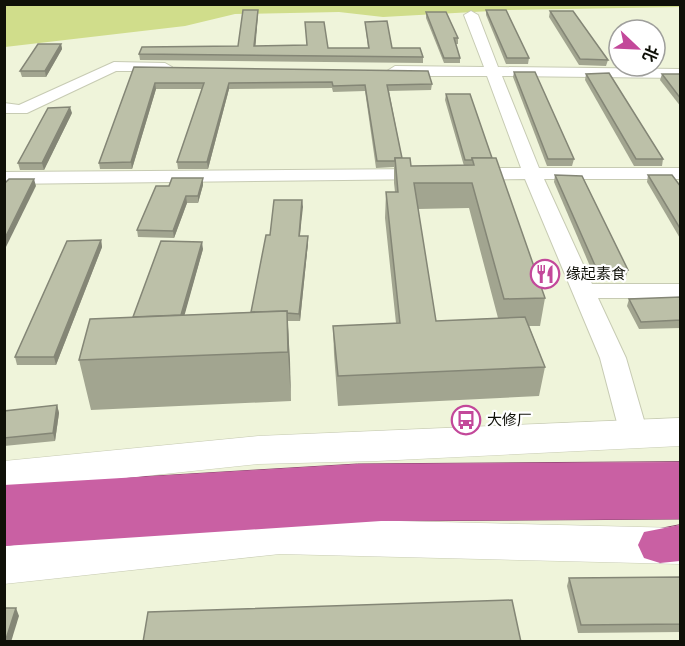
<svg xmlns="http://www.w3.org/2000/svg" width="685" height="646" viewBox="0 0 685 646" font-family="Figtree,'Noto Sans SC',sans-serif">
<rect width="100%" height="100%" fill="#eff4da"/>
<polygon fill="#d0dd8b" points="680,4 680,7 509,10 383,17 339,12 235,14 185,26 5,47 4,5"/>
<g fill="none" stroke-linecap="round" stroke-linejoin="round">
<g stroke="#c7cbb3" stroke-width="2">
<g id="street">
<polygon points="471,11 478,15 498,67 680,69 680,78 502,76 539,168 680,168 680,179 544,179 592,284 680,284 680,298 598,298 626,358 648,434 644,441 634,444 624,441 620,434 600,358 525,179 470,180 461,174 470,168 521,168 487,76 395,76 387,71 395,66 484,67 464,15"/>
<polygon points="114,62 165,63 172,67 165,71 116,71 27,113 4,113 4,103 19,105"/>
<polygon points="426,169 433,171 435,175 433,179 4,184 4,172"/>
</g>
</g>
<g stroke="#c7cbb3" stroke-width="1">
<g id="secondary">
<polygon points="680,418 680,446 377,461 258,464 4,491 4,461 258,436"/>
<polygon points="280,518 680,528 680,564 280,554 4,584 4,546"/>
</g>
</g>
<g stroke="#88446d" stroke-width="1">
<g id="highway">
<polygon points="680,462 680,519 381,521 4,546 4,485 357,464"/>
<polygon points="680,525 680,561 660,563 644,558 638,545 644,532"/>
</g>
</g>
<use href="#street" fill="#fff" fill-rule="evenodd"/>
<use href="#secondary" fill="#fff" fill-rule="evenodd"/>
<use href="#highway" fill="#c960a3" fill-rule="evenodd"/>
</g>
<g fill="#a2a590" fill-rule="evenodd">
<polygon points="258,10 255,46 328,48 368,48 365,22 392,48 423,57 423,63 140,60 139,54 238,46"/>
<polygon points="486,10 529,58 528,64 506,64 486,15"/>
<polygon points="550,11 608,60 606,66 579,65 549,17"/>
<polygon points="426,12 458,38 458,44 456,44 460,58 460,63 444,63 426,18"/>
<polygon points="61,44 62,49 46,77 22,77 20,71"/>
<path d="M 134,67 L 432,84 L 431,90 L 389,91 L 402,158 L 411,166 L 464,166 L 445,100 L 446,94 L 492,158 L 545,298 L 540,326 L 529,326 L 545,367 L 539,396 L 338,406 L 334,354 L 333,326 L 396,323 L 385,218 L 386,192 L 395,192 L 394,183 L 394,167 L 376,168 L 365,91 L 333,92 L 332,88 L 229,89 L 208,169 L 178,169 L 177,162 L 202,89 L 156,89 L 132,169 L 100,169 L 99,163 ZM 469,208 L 498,318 L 436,321 L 418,209 Z"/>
<polygon points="514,72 574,159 572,166 547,166 513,77"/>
<polygon points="586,74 663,159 662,166 634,166 585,80"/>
<polygon points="662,74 681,74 681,107 660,80"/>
<polygon points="72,113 44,170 20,170 18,163"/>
<polygon points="555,175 628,270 626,277 595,278 554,182"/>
<polygon points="648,175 681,187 681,240 647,182"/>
<polygon points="203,185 198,203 187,203 174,238 138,237 137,230 169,186"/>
<polygon points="302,200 300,236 308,236 308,243 300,321 288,321 291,401 91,410 79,360 133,317 203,249 184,315 251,312 270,235"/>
<polygon points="101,240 102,247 56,365 17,365 15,357"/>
<polygon points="681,297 681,328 639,329 627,306 629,299"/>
<polygon points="57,405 59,413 55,441 4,446 4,411"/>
<polygon points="681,577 681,632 578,633 567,586 569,578"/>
</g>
<g fill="#848676">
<polygon points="258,10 258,15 255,52 254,46"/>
<polygon points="61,44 62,49 46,77 45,71"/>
<polygon points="155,83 156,89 132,169 131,162"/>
<polygon points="229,83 229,89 208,169 207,162"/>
<polygon points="70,107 72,113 44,170 42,163"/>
<polygon points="203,178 203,185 198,203 198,196"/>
<polygon points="34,179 36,186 4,251 4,240"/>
<polygon points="186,196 187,203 174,238 173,231"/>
<polygon points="302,200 303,207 299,243 299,236"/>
<polygon points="308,236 308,243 300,321 299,314"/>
<polygon points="101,240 102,247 56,365 54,357"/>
<polygon points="202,242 203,249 179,335 178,327"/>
<polygon points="287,311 290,360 291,401 288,352"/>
<polygon points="57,405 59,413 55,441 53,433"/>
<polygon points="16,608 19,616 11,642 5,642"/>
</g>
<g fill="#bcc0a8" stroke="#848676" stroke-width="1.5">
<polygon points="243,10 258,10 254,46 307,45 305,22 324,22 328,48 369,48 365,22 387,21 392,48 420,48 423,57 139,54 142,47 238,46"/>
<polygon points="486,10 506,10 529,58 507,58"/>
<polygon points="550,11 573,11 608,60 580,59"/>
<polygon points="426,12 446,12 458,38 454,38 460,58 444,58"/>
<polygon points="38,44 61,44 45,71 20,71"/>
<polygon points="134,67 428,71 432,84 387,85 402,158 395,158 395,161 377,161 365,85 333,86 332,82 229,83 207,162 177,162 204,83 155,83 131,162 99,163"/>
<polygon points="514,72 535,72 574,159 548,159"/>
<polygon points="609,73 663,159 636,159 586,74"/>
<polygon points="662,74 681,74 681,99"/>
<polygon points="446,94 470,94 492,158 472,158 472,160 465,160"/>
<polygon points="70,107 42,163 18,163 48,108"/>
<polygon points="395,158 410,158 411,166 474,165 472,158 496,158 545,298 504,299 472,183 414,183 436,321 525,317 545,367 338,376 333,326 400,323 386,192 398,192"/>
<polygon points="555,175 582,176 628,270 597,270"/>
<polygon points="648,175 672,175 681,187 681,230"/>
<polygon points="172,178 203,178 198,196 186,196 173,231 137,230 156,186 169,186"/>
<polygon points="9,179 34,179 4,240 4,184"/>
<polygon points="274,200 302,200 299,236 308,236 299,314 287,313 287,311 251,312 266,235 270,235"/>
<polygon points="101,240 54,357 15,357 67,241"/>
<polygon points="161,241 202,242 181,315 133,317"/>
<polygon points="681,297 681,320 641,322 629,299"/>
<polygon points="287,311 288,352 79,360 90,319"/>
<polygon points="57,405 53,433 4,438 4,411"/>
<polygon points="681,577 681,624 581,625 569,578"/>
<polygon points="512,600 521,642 143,642 148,612"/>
<polygon points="4,608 16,608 5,642 4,642"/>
</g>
<defs>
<g id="restaurant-ring" transform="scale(1.5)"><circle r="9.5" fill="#fff" stroke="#c3489a" stroke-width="1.5"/><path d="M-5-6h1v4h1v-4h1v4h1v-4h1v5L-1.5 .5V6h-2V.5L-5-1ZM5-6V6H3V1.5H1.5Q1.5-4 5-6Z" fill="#c3489a"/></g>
<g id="bus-ring" transform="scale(1.5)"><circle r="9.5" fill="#fff" stroke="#c3489a" stroke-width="1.5"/><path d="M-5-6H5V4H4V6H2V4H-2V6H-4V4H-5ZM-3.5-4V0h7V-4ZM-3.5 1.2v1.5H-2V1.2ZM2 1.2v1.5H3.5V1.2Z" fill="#c3489a"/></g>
</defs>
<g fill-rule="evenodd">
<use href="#restaurant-ring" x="545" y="274"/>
<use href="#bus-ring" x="466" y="420"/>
</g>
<g text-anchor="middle" stroke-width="4.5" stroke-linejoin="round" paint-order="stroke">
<g font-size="15" fill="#0f1008" stroke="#fff" text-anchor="start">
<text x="566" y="279">缘起素食</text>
<text x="487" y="425">大修厂</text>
</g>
</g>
<rect width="685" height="646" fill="none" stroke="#0f1008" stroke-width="12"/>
<g transform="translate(637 48) rotate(113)"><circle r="28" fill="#ffffff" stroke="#9f9f9c" stroke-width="1.5"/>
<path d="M0-4.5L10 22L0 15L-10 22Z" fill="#c3489a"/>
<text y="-9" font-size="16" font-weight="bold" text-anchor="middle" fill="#0f1008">北</text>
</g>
</svg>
